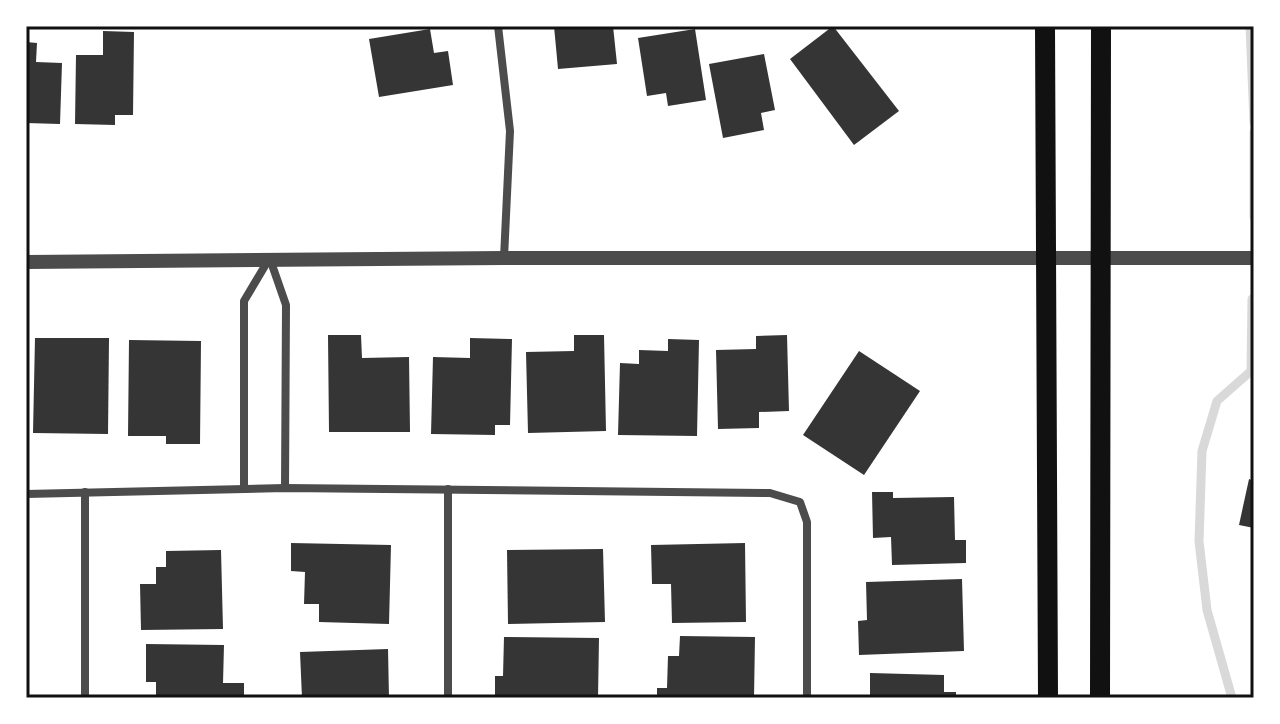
<svg xmlns="http://www.w3.org/2000/svg" width="1280" height="724" viewBox="0 0 1280 724" font-family="Overpass,sans-serif">
<rect width="100%" height="100%" fill="#fff"/>
<g fill="none" stroke-linecap="round" stroke-linejoin="round">
<g stroke="#d9d9d9" stroke-width="9">
<polyline points="1250,26 1254,122"/>
<polyline points="1254,217 1254,132"/>
<polyline points="1232,698 1207,610 1199,541 1202,451 1217,401 1251,371 1252,299"/>
</g>
</g>
<g fill="#353535">
<polygon points="554,26 613,26 617,64 558,69"/>
<polygon points="833,26 899,111 854,145 790,59"/>
<polygon points="430,29 434,53 448,51 453,85 379,97 369,39"/>
<polygon points="695,29 706,100 668,106 666,93 647,96 638,38"/>
<polygon points="103,31 134,32 133,115 115,115 115,125 75,124 76,55 103,55"/>
<polygon points="26,42 37,43 36,62 62,63 60,124 26,123"/>
<polygon points="764,54 775,110 761,113 764,130 723,138 709,64"/>
<polygon points="328,335 361,335 362,358 409,357 410,432 329,432"/>
<polygon points="574,335 604,335 606,431 528,433 526,352 574,351"/>
<polygon points="787,335 789,411 759,412 759,428 718,429 716,350 756,349 756,336"/>
<polygon points="35,338 109,338 108,434 33,433"/>
<polygon points="470,338 512,339 510,425 495,425 495,435 431,434 433,357 470,358"/>
<polygon points="668,339 699,340 697,436 618,435 620,363 639,364 639,350 668,351"/>
<polygon points="129,340 201,341 200,444 166,444 166,436 128,436"/>
<polygon points="859,351 920,391 864,475 803,435"/>
<polygon points="1249,479 1254,481 1254,528 1239,525"/>
<polygon points="872,492 893,492 893,498 954,497 955,540 966,540 966,563 892,565 891,537 873,538"/>
<polygon points="291,543 391,545 389,624 319,622 319,604 304,604 305,572 291,571"/>
<polygon points="745,543 746,622 672,623 671,584 652,584 651,545"/>
<polygon points="603,549 605,622 508,624 507,550"/>
<polygon points="221,550 223,629 141,630 140,584 156,584 156,567 166,567 166,551"/>
<polygon points="962,579 964,651 859,655 858,621 867,620 866,582"/>
<polygon points="680,636 755,637 754,698 657,698 657,688 667,688 668,656 679,656"/>
<polygon points="504,637 599,638 598,698 495,698 495,676 503,676"/>
<polygon points="146,644 224,645 223,683 244,683 244,698 156,698 156,682 146,682"/>
<polygon points="388,649 389,698 302,698 300,652"/>
<polygon points="870,673 944,675 944,692 956,692 956,698 870,698"/>
</g>
<g fill="none" stroke-linecap="round" stroke-linejoin="round">
<g stroke="#4c4c4c" stroke-width="8">
<polyline points="498,26 510,131 504,258"/>
<polyline points="270,259 286,305 285,488"/>
<polyline points="244,488 244,301 269,259"/>
<polyline points="85,492 85,698"/>
<polyline points="26,494 285,488 770,493 800,502 807,522 807,698"/>
<polyline points="448,698 448,489"/>
</g>
<polyline stroke="#4c4c4c" stroke-width="14" points="26,262 504,258 1254,258"/>
<g stroke="#111" stroke-width="20">
<polyline points="1045,26 1048,698"/>
<polyline points="1100,698 1101,26"/>
</g>
</g>
<rect width="1280" height="724" fill="none" stroke="#ffffff" stroke-width="56"/>
<rect x="28" y="28" width="1224" height="668" fill="none" stroke="#111" stroke-width="3"/>
</svg>
